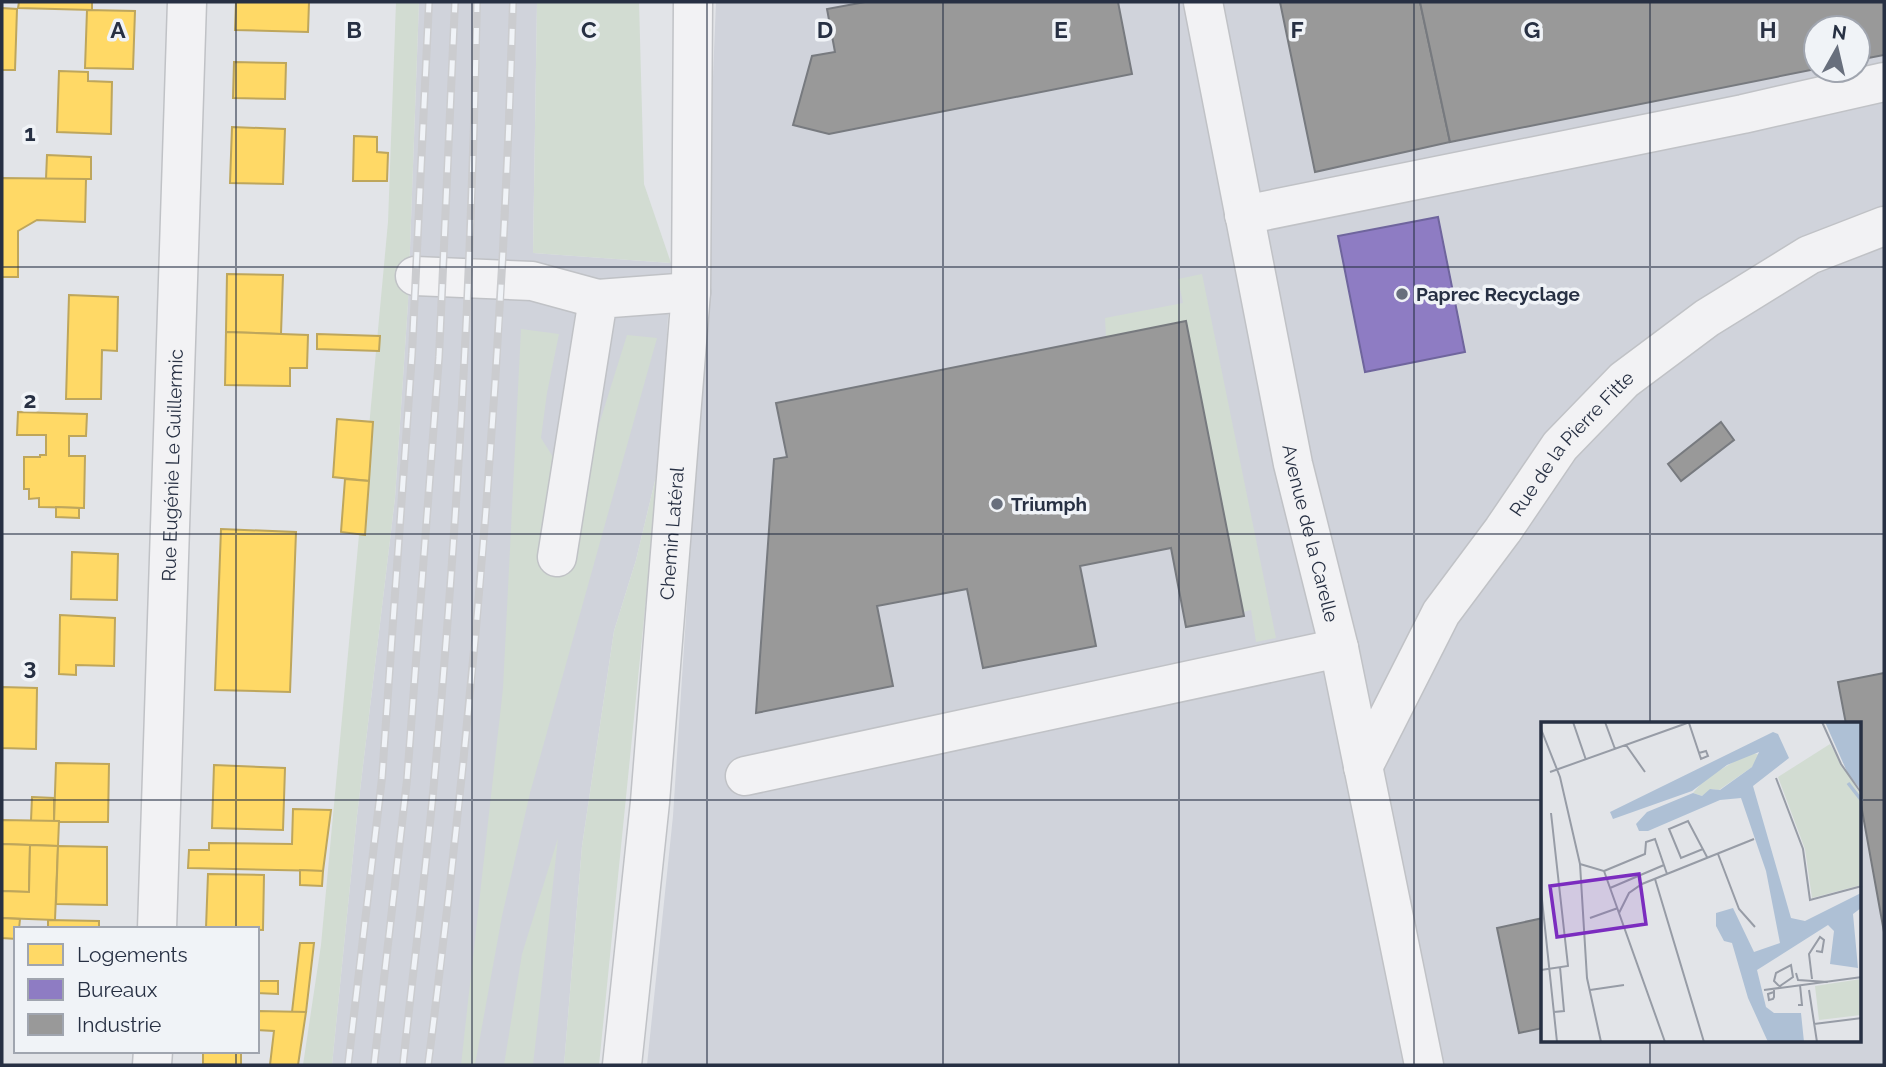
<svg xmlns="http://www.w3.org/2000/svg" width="1886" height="1067" viewBox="0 0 1886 1067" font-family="Raleway,sans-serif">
<rect width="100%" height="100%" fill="#e2e4e8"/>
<g fill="#d0d3db" fill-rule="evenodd">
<polygon points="419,2 537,2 533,253 671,263 660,460 636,560 614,631 582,846 564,1065 332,1065 357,816 395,498 408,303"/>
<path d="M 716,2 L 1884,2 L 1884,1065 L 647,1065 L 673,816 L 700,402 ZM 1816,28 L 1858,28 L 1858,70 L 1816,70 ZM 1543,724 L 1860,724 L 1860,1041 L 1543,1041 Z"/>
</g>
<g fill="#d2dcd2">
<polygon points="396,2 419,2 408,303 395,498 357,816 332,1065 303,1065 321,945 388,222"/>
<polygon points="537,2 639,2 644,184 671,263 533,253"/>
<polygon points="1202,274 1276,638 1256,642 1251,610 1243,612 1186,322 1106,337 1105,318 1183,303 1178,279"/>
<polygon points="521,329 559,334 547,393 541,438 577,495 627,335 657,338 530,793 502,916 475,1065 461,1065 503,688"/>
<polygon points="660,460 599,1065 564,1065 582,846 614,631 636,560"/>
<polygon points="558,838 533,1065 504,1065 522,954"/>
</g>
<g fill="#ffd966" stroke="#bea65c" stroke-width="2">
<polygon points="19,2 92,2 92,10 18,8"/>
<polygon points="236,2 309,2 308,32 235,30"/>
<polygon points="2,8 17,9 15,70 2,70"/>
<polygon points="87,10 135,11 133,69 85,68"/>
<polygon points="234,62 286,63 285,99 233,98"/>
<polygon points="59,71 88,72 88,81 112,82 111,134 57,132"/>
<polygon points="232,127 285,129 283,184 230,183"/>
<polygon points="354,136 377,137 377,152 388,153 387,181 353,181"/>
<polygon points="47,155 91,157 91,179 46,179"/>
<polygon points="2,178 86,179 85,222 37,220 18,231 18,277 2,277"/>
<polygon points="227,274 283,275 281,334 226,332"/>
<polygon points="69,295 118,297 117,351 102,350 101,399 66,399"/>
<polygon points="226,332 308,335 307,368 290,368 290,386 225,385"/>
<polygon points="317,334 380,336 379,351 317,349"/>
<polygon points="18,412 87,414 86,436 69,436 69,456 85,456 84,508 39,507 39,498 29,499 29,489 24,489 24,457 40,457 40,455 46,455 46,435 17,435"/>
<polygon points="337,419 373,422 369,481 333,477"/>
<polygon points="345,479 369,481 365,535 341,532"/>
<polygon points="56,507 79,508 79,518 56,517"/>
<polygon points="221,529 296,532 290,692 215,690"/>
<polygon points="72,552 118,554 117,600 71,599"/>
<polygon points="60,615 115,618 114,666 76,665 76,675 59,674"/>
<polygon points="2,687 37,688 36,749 2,748"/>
<polygon points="56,763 109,764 108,822 54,822"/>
<polygon points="214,765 285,768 283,830 212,828"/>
<polygon points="32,797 54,798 54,822 31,821"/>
<polygon points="293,809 331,810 323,871 188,868 189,850 209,850 209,843 292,844"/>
<polygon points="2,820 59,821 58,846 2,844"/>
<polygon points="2,844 30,845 29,892 2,891"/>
<polygon points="30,845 58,846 55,920 2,918 2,891 29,892"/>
<polygon points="58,846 107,847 107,905 56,904"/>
<polygon points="300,870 323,871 322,886 300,885"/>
<polygon points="208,874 264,875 263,930 206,928"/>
<polygon points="2,918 20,919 19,929 16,929 16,939 2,938"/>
<polygon points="48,920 99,921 99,929 48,929"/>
<polygon points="300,943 314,943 306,1012 292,1012"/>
<polygon points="257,981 278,981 278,994 257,993"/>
<polygon points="257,1011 306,1012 298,1065 270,1065 274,1031 257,1030"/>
<polygon points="203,1051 241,1051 241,1065 203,1064"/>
</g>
<polygon fill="#8e7cc3" stroke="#6f659d" stroke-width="2" points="1438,217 1465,352 1365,372 1338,236"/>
<g fill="#999" stroke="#777a7f" stroke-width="2">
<polygon points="865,2 1118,2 1132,74 829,134 793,125 812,56 835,52 827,9"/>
<polygon points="1280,2 1420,2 1450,142 1315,172"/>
<polygon points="1420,2 1884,2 1884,55 1858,60 1858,28 1816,28 1816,69 1450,142"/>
<polygon points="1186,321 1244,616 1186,627 1171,548 1080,566 1096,646 983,668 967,589 877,606 893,686 756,713 774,459 787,457 776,403"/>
<polygon points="1721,422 1734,440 1681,481 1668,464"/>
<polygon points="1884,673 1884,932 1860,799 1860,724 1846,724 1838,682"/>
<polygon points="1543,918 1543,1028 1519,1033 1497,928"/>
</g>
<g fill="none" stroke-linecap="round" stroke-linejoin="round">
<g stroke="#c0c2c6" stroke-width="41">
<g id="minor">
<path id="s1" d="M 1203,2 L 1293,464 L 1339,648 L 1424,1065"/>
<polyline points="1244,215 1743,114 1884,82"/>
<polyline points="415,276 532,281 598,299"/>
<polyline points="557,557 598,299 691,292"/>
<path id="s2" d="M 1363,767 L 1441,613 L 1503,530 L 1560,446 L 1624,380 L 1707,318 L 1809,255 L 1884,226"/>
<polyline points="745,776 1339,648"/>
<path id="s3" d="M 157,929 L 187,2"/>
<polyline points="152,1065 153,1051"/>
<path id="s4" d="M 622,1065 L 650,802 L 691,292 L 693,2"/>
</g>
</g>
<use href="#minor" stroke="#f2f2f4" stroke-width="38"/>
<g stroke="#cbcccf" stroke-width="8">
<g id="rail">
<polyline points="348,1065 382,778 412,354 429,2"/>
<polyline points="374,1065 407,780 423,568 439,357 455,2"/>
<path d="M 403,1065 C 413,971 425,877 434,783 C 458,523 472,262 477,2"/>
<path d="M 428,1065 C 474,712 503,358 513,2"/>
</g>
</g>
<use href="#rail" stroke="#f0f3f7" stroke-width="5" stroke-dasharray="16" stroke-linecap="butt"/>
</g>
<path fill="none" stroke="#273043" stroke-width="2" stroke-opacity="0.55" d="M 236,2 L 236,929M 472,2 L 472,1065M 707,2 L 707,1065M 943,2 L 943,1065M 1179,2 L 1179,1065M 1414,2 L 1414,1065M 1650,2 L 1650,724M 2,267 L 1884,267M 2,534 L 1884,534M 2,800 L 1543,800M 1860,800 L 1884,800M 1650,1041 L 1650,1065M 236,1051 L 236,1065"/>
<g fill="#686f7d" stroke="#f0f3f7" stroke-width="2.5">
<circle cx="1402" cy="294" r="7"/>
<circle cx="997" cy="504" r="7"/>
</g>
<g text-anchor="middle" stroke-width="7" stroke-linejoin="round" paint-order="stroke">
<g font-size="19" font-weight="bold" fill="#273043" stroke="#f0f3f7" text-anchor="start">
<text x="1416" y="301">Paprec Recyclage</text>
<text x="1011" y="511">Triumph</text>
</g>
<g font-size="19" fill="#273043" stroke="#f0f3f7">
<text dy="7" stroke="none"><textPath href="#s2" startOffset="387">Rue de la Pierre Fitte</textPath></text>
<text dy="7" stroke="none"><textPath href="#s3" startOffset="464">Rue Eugénie Le Guillermic</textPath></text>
<text dy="7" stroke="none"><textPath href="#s4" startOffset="534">Chemin Latéral</textPath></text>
<text dy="7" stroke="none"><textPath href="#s1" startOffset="542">Avenue de la Carelle</textPath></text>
</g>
</g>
<g transform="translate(1541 722)">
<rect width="320" height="320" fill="#e2e4e8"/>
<path d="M 289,22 L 320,74 L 320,163 L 271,176 L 264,127 L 237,55 ZM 209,30 L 219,33 L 211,45 L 178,68 L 171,67 L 161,74 L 152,71 L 164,57 ZM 320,257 L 320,293 L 278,298 L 274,264 Z" fill="#d2dcd2"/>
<path d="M 284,0 L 320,0 L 320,68 L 307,52 ZM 232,10 L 237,12 L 248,36 L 212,64 L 250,196 L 264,199 L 320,171 L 320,186 L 312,192 L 317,246 L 289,242 L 293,209 L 287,203 L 216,248 L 225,285 L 233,291 L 260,291 L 263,320 L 227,320 L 207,276 L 191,221 L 183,219 L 175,204 L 175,191 L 192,186 L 213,230 L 239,221 L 225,149 L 200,76 L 179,78 L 107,109 L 98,109 L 95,102 L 106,90 L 152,71 L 161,74 L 169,67 L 179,68 L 211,45 L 218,30 L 186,43 L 151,69 L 72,97 L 69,90 Z" fill="#aec0d5"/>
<path fill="none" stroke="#aec0d5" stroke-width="3.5" d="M 307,61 L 321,79"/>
<path fill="none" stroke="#979ca6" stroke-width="2" d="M 32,0 L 45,38M 64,0 L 74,27M 281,0 L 300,42 L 321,72M 148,1 L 160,37 L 167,34 L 165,29 L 158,31M 0,7 L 19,55 L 39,142 L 46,256 L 60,320M 85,23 L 104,50M 9,50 L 149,0M 235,56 L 262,127 L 269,178 L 321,164M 162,127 L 140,136 L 128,107 L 147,99 L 166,135M 177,132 L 198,187 L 214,205M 39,142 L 63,149 L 124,320M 63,149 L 104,132 L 105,120 L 114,117 L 126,152M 114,157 L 163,320M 69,166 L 123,143M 0,168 L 16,320M 78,191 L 88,171 L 101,162 L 213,117M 49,196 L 77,186M 0,248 L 27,244 L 10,91M 255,251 L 257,258 L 287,260M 271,257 L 268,232 L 279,215 L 283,218 L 281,230 L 275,229M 239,264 L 252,255 L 250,243 L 235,251 L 233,259 L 237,263 L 240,265M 49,268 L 83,263M 223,268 L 321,255M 268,268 L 276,320M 233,270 L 227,272 L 228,278 L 232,277 L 233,275 L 233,268M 257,283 L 261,283 L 259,263M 13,290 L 23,289 L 19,245M 273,302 L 321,296"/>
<path fill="#7b2cbf" fill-opacity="0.15" stroke="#7b2cbf" stroke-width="3.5" d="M 98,152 L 105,202 L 16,215 L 9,164 Z"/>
<rect width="320" height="320" fill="none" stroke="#273043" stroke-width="3.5"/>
</g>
<g font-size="23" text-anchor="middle" font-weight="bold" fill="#273043" stroke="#f0f3f7" stroke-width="7" stroke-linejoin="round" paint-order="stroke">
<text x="118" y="38">A</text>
<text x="354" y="38">B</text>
<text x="589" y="38">C</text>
<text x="825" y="38">D</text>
<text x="1061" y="38">E</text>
<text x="1297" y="38">F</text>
<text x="1532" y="38">G</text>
<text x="1768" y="38">H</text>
<text x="30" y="141">1</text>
<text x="30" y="408">2</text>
<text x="30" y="675">3</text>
</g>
<rect width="1886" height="1067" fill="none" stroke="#273043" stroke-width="7"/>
<rect x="14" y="927" width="245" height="126" fill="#f0f3f7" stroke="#a0a5af" stroke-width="2"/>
<rect x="28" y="944" width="35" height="21" fill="#ffd966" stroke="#a0a5af" stroke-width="2"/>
<text x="77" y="962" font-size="21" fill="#273043">Logements</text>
<rect x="28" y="979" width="35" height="21" fill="#8e7cc3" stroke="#a0a5af" stroke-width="2"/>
<text x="77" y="997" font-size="21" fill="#273043">Bureaux</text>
<rect x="28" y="1014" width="35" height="21" fill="#999999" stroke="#a0a5af" stroke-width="2"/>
<text x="77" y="1032" font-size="21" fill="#273043">Industrie</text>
<g transform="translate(1837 49) rotate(8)"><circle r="33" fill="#f0f3f7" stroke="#a0a5af" stroke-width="2"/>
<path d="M0-5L12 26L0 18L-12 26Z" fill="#686f7d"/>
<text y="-10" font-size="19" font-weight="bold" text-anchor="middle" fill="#273043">N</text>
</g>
</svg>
